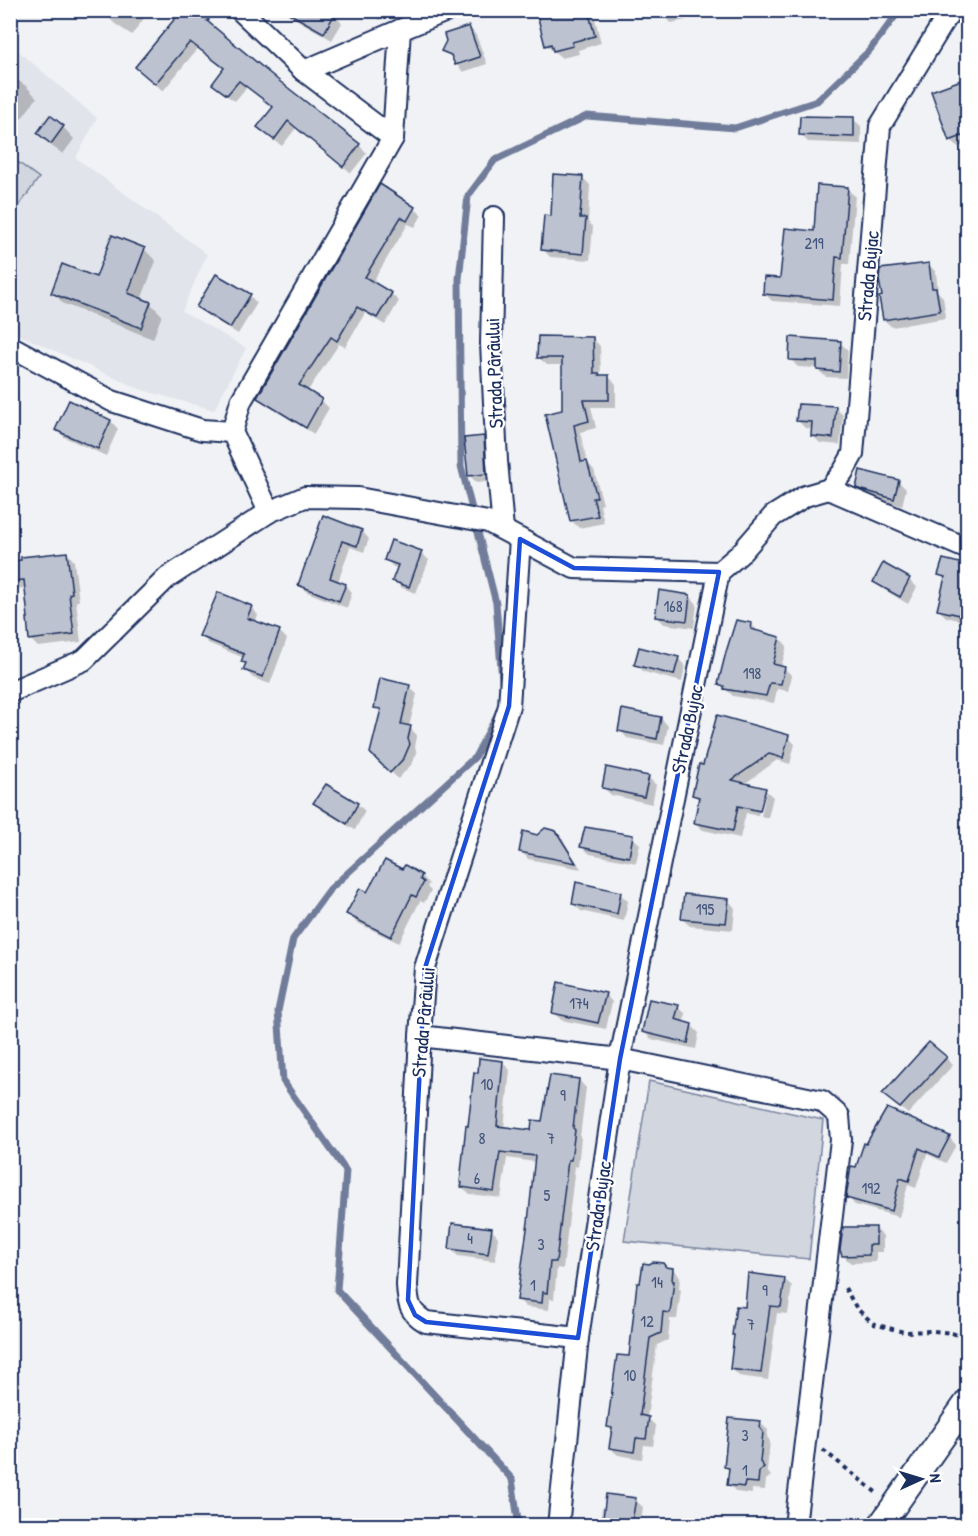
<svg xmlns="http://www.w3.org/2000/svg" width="978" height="1536" viewBox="0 0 978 1536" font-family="'Patrick Hand',sans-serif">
<rect width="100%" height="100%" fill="#f1f2f5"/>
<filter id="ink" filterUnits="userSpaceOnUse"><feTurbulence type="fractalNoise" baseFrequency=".0167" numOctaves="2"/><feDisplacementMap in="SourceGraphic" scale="12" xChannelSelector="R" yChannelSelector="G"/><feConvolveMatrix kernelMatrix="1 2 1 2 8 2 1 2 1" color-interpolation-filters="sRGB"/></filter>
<g filter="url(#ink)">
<polygon fill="#e1e4ea" points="10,44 97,118 76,158 207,254 182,311 246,348 214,410 142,390 11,331"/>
<g fill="#d2d6df" stroke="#76829e" stroke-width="1.5">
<polygon points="11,157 39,178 11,217"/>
<polygon points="649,1081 823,1120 809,1259 624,1241"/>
</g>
<g fill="#0003">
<polygon points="111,10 150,10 132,35 115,24 107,16"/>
<polygon points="168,10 196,10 277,81 359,145 367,153 351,173 296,128 282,146 266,134 274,108 247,87 235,101 221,92 214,84 226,69 198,48 163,91 144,74 177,18"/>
<polygon points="284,10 326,10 335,15 342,23 332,40 292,17"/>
<polygon points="370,10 402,10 379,20"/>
<polygon points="536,10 593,10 601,43 578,50 579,54 562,58 546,45 539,15"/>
<polygon points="662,10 695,10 684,13 686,20 671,23 663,15"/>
<polygon points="469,27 476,35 487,64 463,72 456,64 454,60 443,50"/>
<polygon points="10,75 26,86 37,98 18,123 10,117"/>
<polygon points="963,81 968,85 968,144 958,147 951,140"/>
<polygon points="853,119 861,126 861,144 808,142 801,135"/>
<polygon points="63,127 74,139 63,154 50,145 39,133"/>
<polygon points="582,177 590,185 588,222 593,227 590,260 550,257 543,249"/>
<polygon points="381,186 414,208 422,215 415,227 408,224 372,283 391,294 399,301 385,325 365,313 345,347 339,344 307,392 322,401 329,408 314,434 266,405 259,397"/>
<polygon points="847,189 855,196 849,264 843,264 840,306 772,301 764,293 781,280"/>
<polygon points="144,249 156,261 141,300 150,303 162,315 153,339 64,304 53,293 97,279"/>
<polygon points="928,264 936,272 938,292 943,297 946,318 892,327 884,320"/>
<polygon points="250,296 257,303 238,334 206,314 198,307"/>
<polygon points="592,338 600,346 601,376 608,376 616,384 616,407 591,407 596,428 580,432 587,462 594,470 603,504 600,505 604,523 579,528 572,521 563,411 563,365 547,365 539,358"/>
<polygon points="840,343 848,350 846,378 826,377 818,370 818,368 798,367 790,359"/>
<polygon points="10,391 17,397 10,408"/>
<polygon points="69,402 111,421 118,429 106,456 64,437 57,429"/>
<polygon points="835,408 843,415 840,445 820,443 813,436 813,429 805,428 798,421"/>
<polygon points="483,438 490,445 493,481 477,483 470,476"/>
<polygon points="862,472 899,482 906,489 902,506 865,495 858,487"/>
<polygon points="324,517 362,531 369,539 364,552 350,547 338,582 345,585 352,592 347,608 307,592 299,585"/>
<polygon points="67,553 74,561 79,601 76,601 81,642 38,647 31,640 26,588 14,589 10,586 10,563"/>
<polygon points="421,553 429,560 416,593 402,588 394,580 398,568 393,567 386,559"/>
<polygon points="884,565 909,580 917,587 908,604 883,589 875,582"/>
<polygon points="968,566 968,620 967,622 946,617 938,609 946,580 940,575"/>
<polygon points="690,596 697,604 694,628 664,624 657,616"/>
<polygon points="251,607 258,615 255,623 279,631 287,639 270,684 253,678 245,670 247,665 243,661 244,658 208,643 201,635"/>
<polygon points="752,625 760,633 780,638 787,646 781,667 784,668 792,676 788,691 777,689 774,703 733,696 720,684"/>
<polygon points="678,658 685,666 682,682 644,672 636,664"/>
<polygon points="409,687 417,694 409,727 417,735 415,748 417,753 411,765 398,779 372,752 382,713 376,707"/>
<polygon points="661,718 668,726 664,745 627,738 620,730"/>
<polygon points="788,737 795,744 790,764 777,760 743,785 765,790 773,797 768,818 761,816 766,793 763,793 758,816 746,813 740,838 703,830 695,823 699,800 694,795"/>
<polygon points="648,777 656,785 652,804 611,795 603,787"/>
<polygon points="315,803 357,804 365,811 355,830 323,811"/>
<polygon points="555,832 563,840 581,869 528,859 521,851 538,836"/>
<polygon points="632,837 640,844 636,863 590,854 582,847"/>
<polygon points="405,867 422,876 429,884 427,887 431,891 424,903 420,901 399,943 356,922 348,914 368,894 402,871"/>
<polygon points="620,894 628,901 624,921 581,911 573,904"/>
<polygon points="728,900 735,908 733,930 690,926 682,919"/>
<polygon points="605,994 612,1002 606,1029 561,1020 554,1012"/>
<polygon points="678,1007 686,1014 683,1023 691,1025 699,1033 696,1049 651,1039 644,1032"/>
<polygon points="946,1058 953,1065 908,1114 891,1101"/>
<polygon points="502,1062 510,1070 504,1129 532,1132 543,1123 579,1080 586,1088 580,1137 581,1138 578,1167 575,1166 563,1269 557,1268 554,1299 550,1299 549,1310 526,1307 519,1300 524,1266 535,1162 507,1158 501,1198 470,1194 462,1187 470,1127 479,1074"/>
<polygon points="949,1137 956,1145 946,1163 927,1154 916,1188 908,1185 899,1217 855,1205 848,1197 857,1169"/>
<polygon points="875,1228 883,1236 883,1252 876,1252 876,1262 851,1263 843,1256"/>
<polygon points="491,1229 498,1237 495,1261 458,1256 450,1248"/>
<polygon points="666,1268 673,1269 680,1277 679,1289 681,1290 677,1319 670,1319 668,1340 657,1345 647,1418 656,1426 653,1446 644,1445 642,1459 618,1455 610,1448 613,1430 609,1426 630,1358 642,1285"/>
<polygon points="784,1279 792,1286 788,1314 777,1313 768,1380 739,1376 732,1369"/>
<polygon points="760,1423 768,1430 767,1437 770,1441 767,1471 771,1476 766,1480 765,1490 752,1489 752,1494 736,1492 729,1484 730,1471 725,1467"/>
<polygon points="635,1500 643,1507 640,1526 600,1526 602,1508 606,1509"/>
</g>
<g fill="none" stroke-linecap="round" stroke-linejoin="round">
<g stroke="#707c9a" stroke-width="7">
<polyline points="502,681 496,603 461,466 459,279 468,196 495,160 587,116 735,128 817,101 869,51 900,10"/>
<polyline points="497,715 475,757 330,889 293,939 278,1011 283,1081 346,1171 337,1290 512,1479 518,1520 514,1526"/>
</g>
</g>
<g fill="#bcc2d0" stroke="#1b2f5e" stroke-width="1.5">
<polygon points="182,10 198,10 209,20 207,21 278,80 360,144 343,167 288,121 274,140 257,127 273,107 239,81 227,95 212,84 224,68 190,42 155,84 135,67"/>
<polygon points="283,10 337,10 324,33"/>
<polygon points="536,10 588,10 595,36 572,42 573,46 553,51 551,44 545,46"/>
<polygon points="469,26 480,57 455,65 451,55 441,51 446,41 444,34"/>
<polygon points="964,79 968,89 968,134 949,141 931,91"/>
<polygon points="50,115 64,126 51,144 37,133"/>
<polygon points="800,116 854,117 854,137 799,135"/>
<polygon points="553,174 583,176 580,218 586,218 583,254 541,250 544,215 551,216"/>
<polygon points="380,184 415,207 407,221 401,217 365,277 392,293 377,318 357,307 337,341 331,337 299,385 322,399 306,428 257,398"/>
<polygon points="817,185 848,187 842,258 836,257 833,300 763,294 764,277 780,278 785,228 814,231"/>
<polygon points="112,235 145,248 128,293 151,302 141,328 51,293 62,264 96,277"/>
<polygon points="929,263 932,288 936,288 940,311 883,320 879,297 882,296 879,280 880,269"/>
<polygon points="216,274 251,294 230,328 196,307"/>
<polygon points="538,336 593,337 594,373 599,373 599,375 609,375 609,400 584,400 589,421 574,425 581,462 587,461 597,497 593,498 598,516 570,521 545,414 562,410 562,358 537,358"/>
<polygon points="790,337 841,341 839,372 817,370 817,361 789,360"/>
<polygon points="69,400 111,420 98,449 55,430"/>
<polygon points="798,404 836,406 833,438 811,436 812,422 796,421"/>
<polygon points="484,436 486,474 468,476 464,438"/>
<polygon points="860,470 899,480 894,499 856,488"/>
<polygon points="323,515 362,530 357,546 342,541 330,578 346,584 339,601 298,585"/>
<polygon points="391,540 422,551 409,587 392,581 398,565 384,560"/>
<polygon points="67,552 72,593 69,594 74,634 29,640 27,618 28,618 24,580 10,581 10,561 21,560 21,557"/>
<polygon points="943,559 968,565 968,578 960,615 937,610 945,577 938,575"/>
<polygon points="883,563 910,578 900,597 873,582"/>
<polygon points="659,590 690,595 687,621 655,617"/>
<polygon points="218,592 252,606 247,618 280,630 263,677 243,670 246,663 241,662 244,654 199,636"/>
<polygon points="736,620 752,623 751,629 780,637 773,664 785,667 781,684 770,683 766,696 724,689 724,686 718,684 726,652"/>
<polygon points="639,647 679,657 674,675 634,665"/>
<polygon points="380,678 410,685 401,724 411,726 408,739 410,744 404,758 390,773 370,753 381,709 374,708"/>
<polygon points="622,709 661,717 657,739 618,731"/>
<polygon points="717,715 789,735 783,758 769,754 732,780 766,788 760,811 738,806 733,831 694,823 699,797 692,795 699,764 703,765"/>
<polygon points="606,767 649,776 644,797 602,788"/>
<polygon points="326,784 358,803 347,824 313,803"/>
<polygon points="585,827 633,835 629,857 580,847"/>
<polygon points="545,828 556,831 576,863 519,852 523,831 537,835"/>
<polygon points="385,860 402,869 405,865 422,875 420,879 424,882 416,897 412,895 391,937 346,914 360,888 367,892"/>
<polygon points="576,882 621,892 617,914 572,904"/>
<polygon points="684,894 729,899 726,923 681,919"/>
<polygon points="558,982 606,993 598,1023 552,1013"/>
<polygon points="649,999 679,1005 675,1019 692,1024 688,1043 642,1032"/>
<polygon points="929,1042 947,1057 900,1108 882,1094"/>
<polygon points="479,1058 503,1061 497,1126 531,1130 532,1120 542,1121 550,1075 579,1079 573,1128 575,1130 571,1160 568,1160 556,1262 550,1262 547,1293 543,1292 542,1303 517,1300 528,1222 535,1156 500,1152 494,1192 461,1187 462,1183 460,1182 466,1125 468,1126 474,1072 478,1073"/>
<polygon points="887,1108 950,1136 939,1157 919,1148 909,1181 900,1178 892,1211 846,1198 851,1166 856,1167 864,1143 866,1144"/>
<polygon points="452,1223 492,1228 488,1254 449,1249"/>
<polygon points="843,1227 876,1227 876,1245 869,1245 869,1255 842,1256 840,1250"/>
<polygon points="653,1262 663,1263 666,1267 673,1268 672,1281 674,1281 670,1313 663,1312 661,1333 650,1338 640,1415 649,1417 646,1439 636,1438 634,1452 609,1448 612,1428 607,1427 617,1355 629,1356 637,1283 640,1283 643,1263 649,1264"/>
<polygon points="748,1273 785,1278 781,1307 770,1306 761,1373 730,1369 734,1335 732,1335 736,1306 745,1307"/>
<polygon points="729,1418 761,1421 760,1428 763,1432 760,1462 764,1467 759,1472 758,1483 745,1482 744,1487 727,1485 729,1468 724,1467"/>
<polygon points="606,1494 636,1498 632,1522 603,1519"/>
</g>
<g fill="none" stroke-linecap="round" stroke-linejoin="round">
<g stroke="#1b2f5e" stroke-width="24">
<g id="minor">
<polyline points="240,10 304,71 393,138"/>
<polyline points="400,30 393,138 241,401 232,432 269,512 305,497 358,498 488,522 574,568 719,572"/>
<polyline points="304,71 400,30 449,10"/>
<polyline points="494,217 491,344 497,461 503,529"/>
<polyline points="10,346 112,401 202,430 232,432"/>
<polyline points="829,489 968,549"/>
<path d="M 520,539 L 509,706 L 425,968 L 420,1036 L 407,1285 C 408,1304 409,1312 426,1322 L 578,1338"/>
<polyline points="10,692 84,660 167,578 269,512"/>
<polyline points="420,1036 620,1059 822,1101 839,1116 841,1140 795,1526"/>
<polyline points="558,1526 578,1338 620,1059 719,572 740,554 773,516 805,496 829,489 843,472 853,454 880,126 951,10"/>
</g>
</g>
<g stroke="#1b2f5e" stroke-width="28">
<polyline id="tertiary" points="880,1526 968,1401"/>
</g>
<g stroke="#1b2f5e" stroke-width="4" stroke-dasharray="4.5 4.5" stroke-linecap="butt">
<polyline points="845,1288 857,1309 874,1324 904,1332 933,1331 952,1333 968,1339"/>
<polyline points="823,1450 878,1494"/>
</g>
<use href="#minor" stroke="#fff" stroke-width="20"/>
<use href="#tertiary" stroke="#fff" stroke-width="24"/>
</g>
</g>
<path fill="none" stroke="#1d4ed8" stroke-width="4.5" stroke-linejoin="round" d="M 520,539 L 574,568 L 719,572 L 620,1059 L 578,1338 L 426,1322 L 415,1315 L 408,1300 L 425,968 L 509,706 Z"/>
<g text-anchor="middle" stroke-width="4.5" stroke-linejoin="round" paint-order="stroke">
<g font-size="16" fill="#43547a">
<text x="814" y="249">219</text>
<text x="673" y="612">168</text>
<text x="752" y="679">198</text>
<text x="705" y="915">195</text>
<text x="579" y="1009">174</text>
<text x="487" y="1090">10</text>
<text x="563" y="1101">9</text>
<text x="482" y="1144">8</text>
<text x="551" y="1144">7</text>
<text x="477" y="1184">6</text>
<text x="871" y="1194">192</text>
<text x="547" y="1201">5</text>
<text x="470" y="1244">4</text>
<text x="541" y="1250">3</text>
<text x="657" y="1288">14</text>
<text x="533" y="1291">1</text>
<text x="765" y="1296">9</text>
<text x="647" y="1327">12</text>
<text x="751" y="1330">7</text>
<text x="630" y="1381">10</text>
<text x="745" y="1441">3</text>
<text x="745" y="1476">1</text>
</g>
<g font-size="20" fill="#1b2f5e" stroke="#fff">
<text transform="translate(868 276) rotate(-85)" y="7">Strada Bujac</text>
<text transform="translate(494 373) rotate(-92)" y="7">Strada Pârâului</text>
<text transform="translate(687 729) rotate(-78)" y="7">Strada Bujac</text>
<text transform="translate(423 1022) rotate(-85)" y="7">Strada Pârâului</text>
<text transform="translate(598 1206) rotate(-82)" y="7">Strada Bujac</text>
</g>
</g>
<rect width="978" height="1536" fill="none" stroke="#fff" stroke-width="36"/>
<rect x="18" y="18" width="942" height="1500" fill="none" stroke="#1b2f5e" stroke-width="2" filter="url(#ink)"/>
<g transform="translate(921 1479) rotate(86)" stroke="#ffffff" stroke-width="4.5" paint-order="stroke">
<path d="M0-4.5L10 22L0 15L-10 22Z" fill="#1b2f5e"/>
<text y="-9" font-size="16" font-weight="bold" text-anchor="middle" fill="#1b2f5e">N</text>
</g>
</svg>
